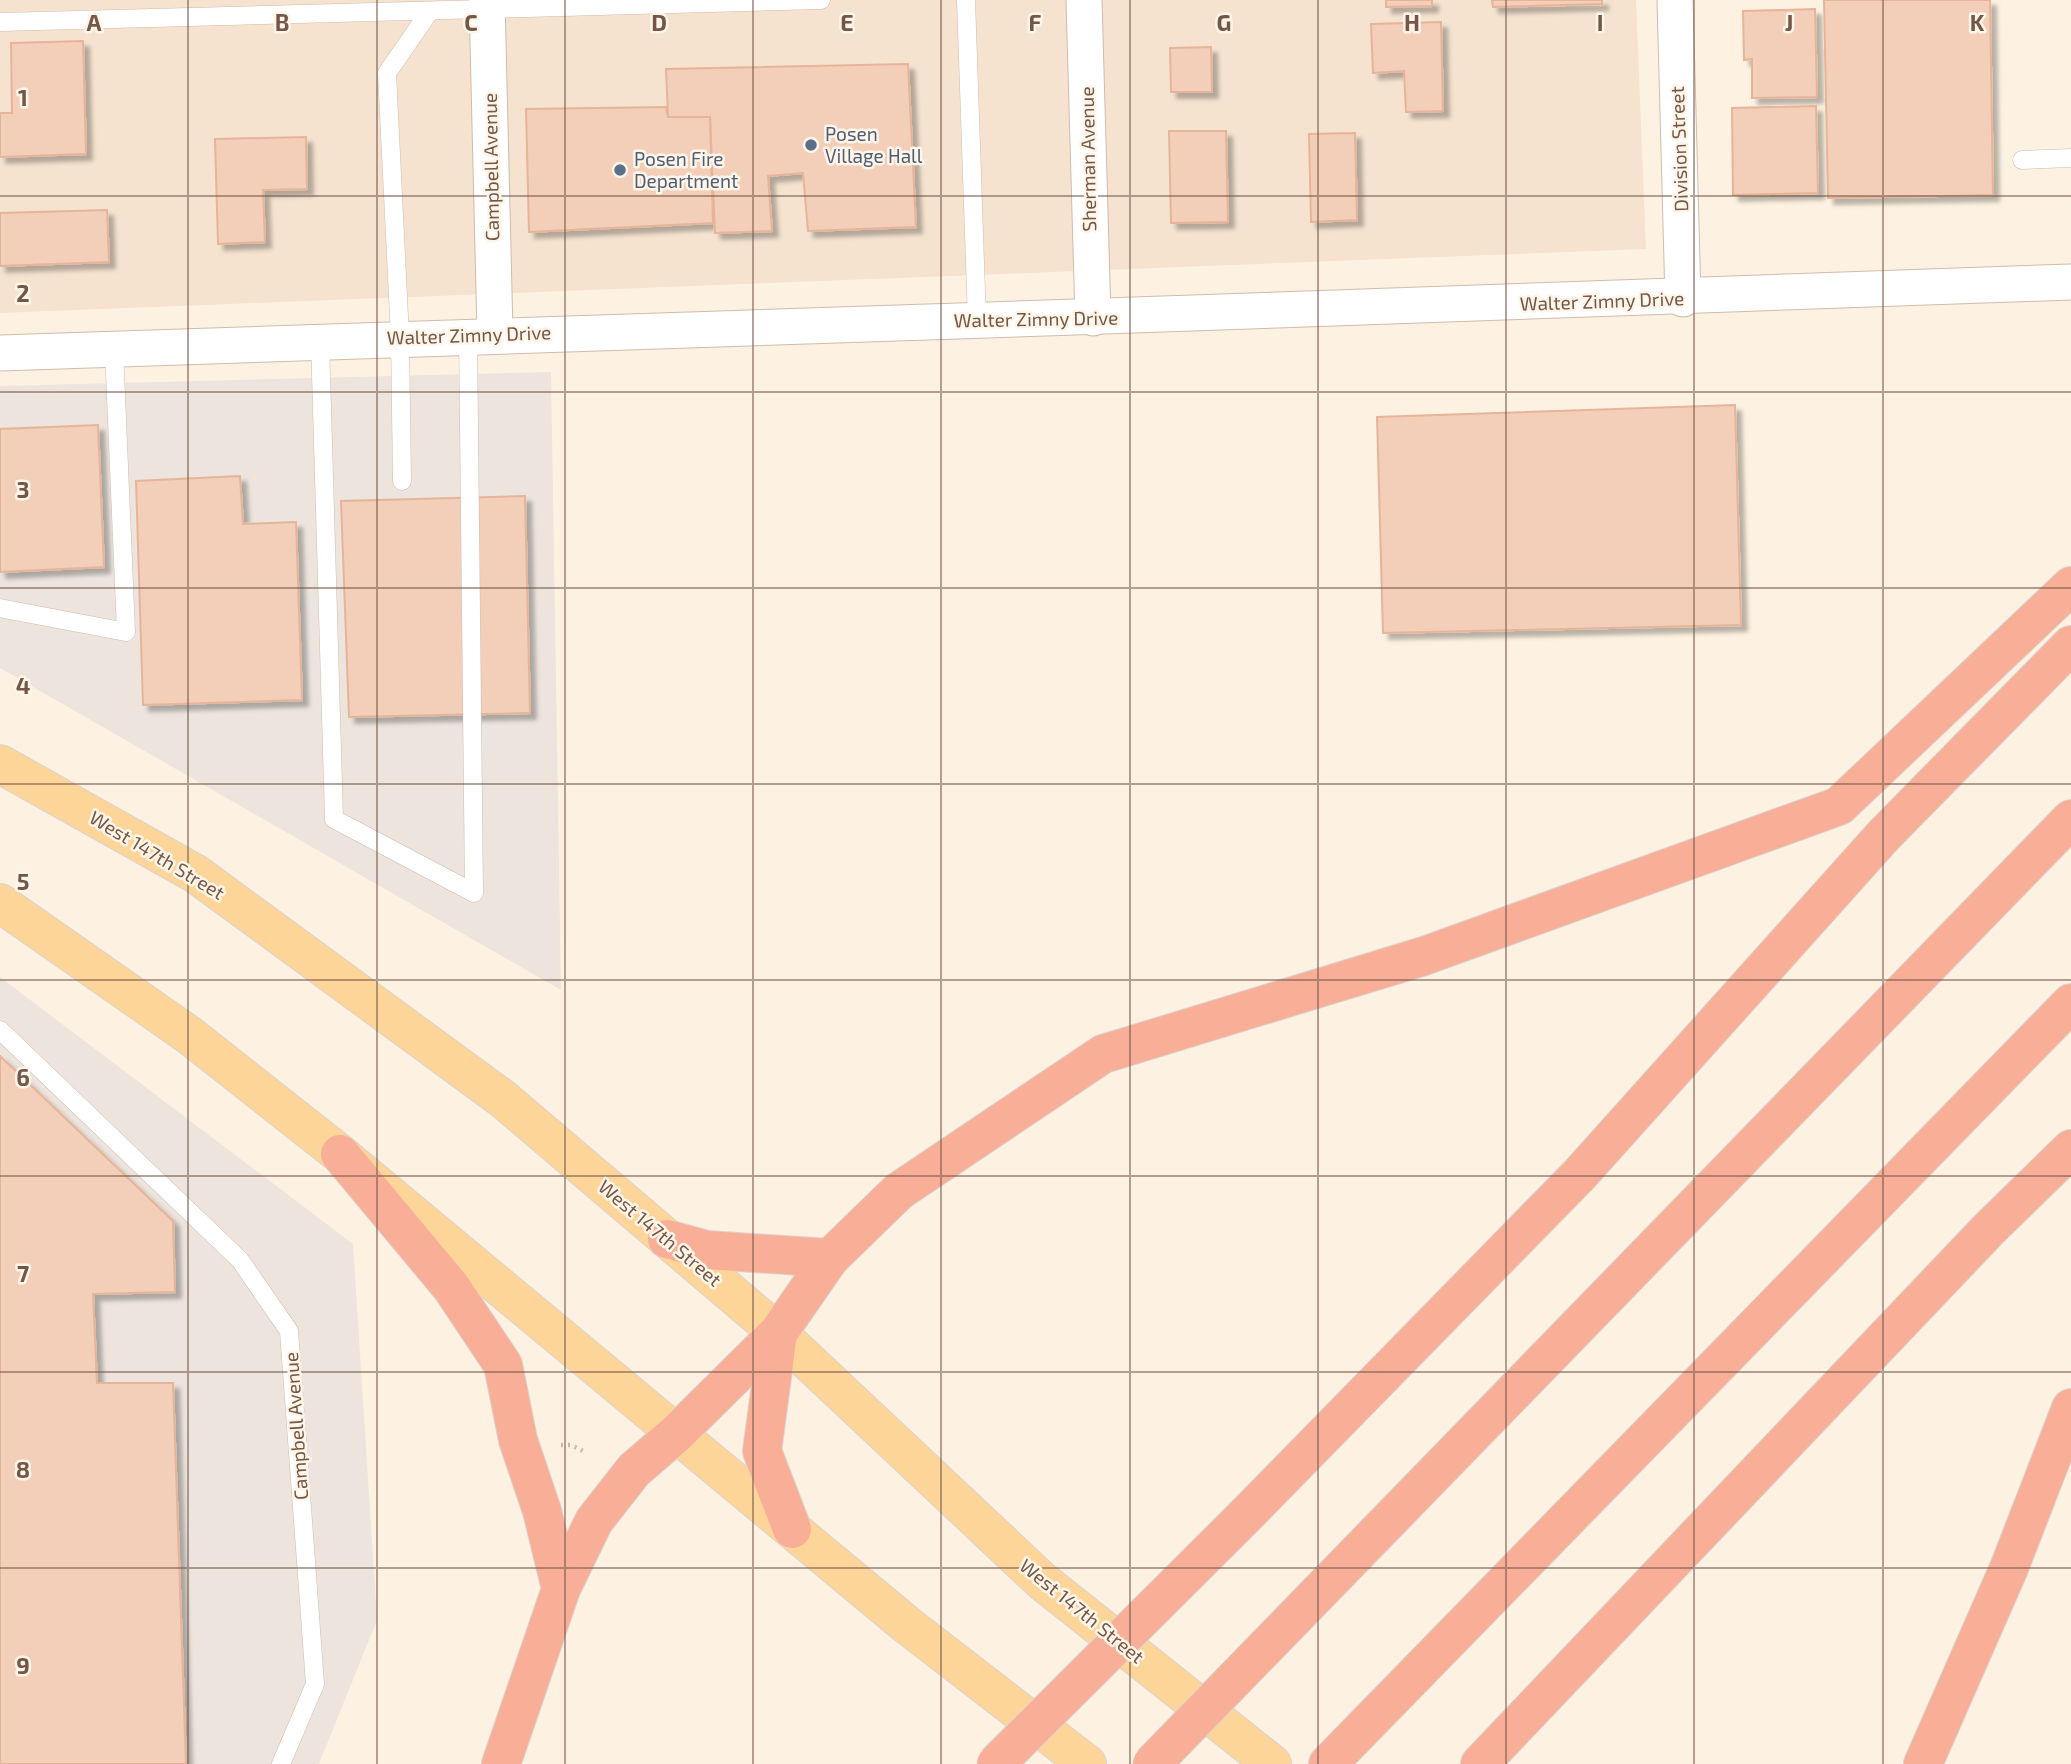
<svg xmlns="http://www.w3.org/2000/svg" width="2071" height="1764" viewBox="0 0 2071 1764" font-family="'Exo 2',sans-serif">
<defs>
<filter id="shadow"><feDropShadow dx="6" dy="6" stdDeviation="2" flood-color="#0004"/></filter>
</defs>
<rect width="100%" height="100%" fill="#fdf2e2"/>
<polygon fill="#f5e3d0" points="0,0 1636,0 1646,249 0,313"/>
<g fill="#ece4dd">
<polygon points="551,372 561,990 0,668 0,386"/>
<polygon points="0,977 353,1244 377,1620 319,1764 0,1764"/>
</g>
<g fill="#f3ceb9" stroke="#e6b499" stroke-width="2" filter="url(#shadow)">
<polygon points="1386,0 1432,0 1432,6 1386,7"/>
<polygon points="1492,0 1602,0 1602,4 1493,7"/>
<polygon points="1824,0 1990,0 1993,195 1828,198"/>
<polygon points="1815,9 1817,97 1752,98 1752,59 1744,60 1743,11"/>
<polygon points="1441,22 1443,111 1406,112 1404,71 1373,73 1371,24"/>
<polygon points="83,41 86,154 0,157 0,113 12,113 11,43"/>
<polygon points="1211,47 1212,92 1171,92 1170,48"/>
<polygon points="908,64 916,227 808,231 803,173 768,176 772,231 715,233 710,117 668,117 666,69"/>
<polygon points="1816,106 1818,193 1733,195 1732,108"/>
<polygon points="666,107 668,117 710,117 713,223 529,232 526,109"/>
<polygon points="1169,131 1226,131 1228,222 1171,223"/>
<polygon points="1355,133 1357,220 1311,222 1309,134"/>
<polygon points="306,137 307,189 263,190 265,242 218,244 215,139"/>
<polygon points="107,210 109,262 0,266 0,213"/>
<polygon points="1735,405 1741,625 1383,633 1377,417"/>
<polygon points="98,425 104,567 0,572 0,429"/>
<polygon points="240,476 243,524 296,522 302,700 143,705 136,481"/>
<polygon points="525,496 530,713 349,717 341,501"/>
<polygon points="0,1056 173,1221 175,1292 93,1294 97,1383 173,1383 186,1764 0,1764"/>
</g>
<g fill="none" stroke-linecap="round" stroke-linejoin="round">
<g stroke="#d0bbac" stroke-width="19">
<g id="lane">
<polyline points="966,0 977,321"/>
<polyline points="0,22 821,0"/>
<polyline points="2022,160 2071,158"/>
<polyline points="320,340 334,819 474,893 468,334"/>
<polyline points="402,481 400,337 387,73 430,11"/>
<polyline points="0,608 126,632 114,349"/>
<polyline points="0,1030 240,1260 289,1331 315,1684 281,1764"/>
</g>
</g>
<g stroke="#d0bbac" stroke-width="37">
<g id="street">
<polyline points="487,0 495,333"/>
<polyline points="1084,0 1093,318"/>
<polyline points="1675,0 1683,299"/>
<path d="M 0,353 C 690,326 1381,311 2071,282"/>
</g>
</g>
<g stroke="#dbd3cf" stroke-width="40">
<g id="primary">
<polyline points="0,764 196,874 503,1099 778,1333 1042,1581 1272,1764"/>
<polyline points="0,903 189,1035 340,1154 907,1625 1087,1764"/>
</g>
</g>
<g stroke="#dbd3cf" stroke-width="40">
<g id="highway">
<polyline points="340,1154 451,1287 503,1365 518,1440 542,1511 561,1589"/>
<polyline points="667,1239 707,1250 830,1258"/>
<polyline points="778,1333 762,1451 792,1529"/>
<polyline points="1246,1515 1580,1174 1884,835 2071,645"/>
<polyline points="1294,1618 2071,819"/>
<polyline points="501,1764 561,1589 594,1521 634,1470 677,1433 778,1333 830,1258 899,1191 1103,1054 1424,956 1839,806 2071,586"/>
<polyline points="1328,1764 2071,1003"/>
<polyline points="1480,1764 1989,1229 2071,1149"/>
<polyline points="1923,1764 2009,1568 2071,1408"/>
</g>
</g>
<polyline stroke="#d8b29c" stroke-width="4.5" stroke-dasharray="2 5" stroke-linecap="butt" points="561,1445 571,1445 587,1453"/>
<use href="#lane" stroke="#fff" stroke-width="18"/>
<use href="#street" stroke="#fff" stroke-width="35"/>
<use href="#primary" stroke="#fdd599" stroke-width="38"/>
<use href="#highway" stroke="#f9ae97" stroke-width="38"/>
<g stroke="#dbd3cf" stroke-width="40" stroke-linecap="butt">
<g id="highway-bridge">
<polyline points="996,1764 1246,1515"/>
<polyline points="1152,1764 1294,1618"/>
</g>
</g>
<use href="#highway-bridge" stroke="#f9ae97" stroke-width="38"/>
</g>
<path fill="none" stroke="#755748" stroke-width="2" stroke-opacity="0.55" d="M 188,0 L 188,1764M 377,0 L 377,1764M 565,0 L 565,1764M 753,0 L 753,1764M 941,0 L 941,1764M 1130,0 L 1130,1764M 1318,0 L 1318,1764M 1506,0 L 1506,1764M 1694,0 L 1694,1764M 1883,0 L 1883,1764M 0,196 L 2071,196M 0,392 L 2071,392M 0,588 L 2071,588M 0,784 L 2071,784M 0,980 L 2071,980M 0,1176 L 2071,1176M 0,1372 L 2071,1372M 0,1568 L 2071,1568"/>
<g fill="#5c6f8a" stroke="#fff6e9" stroke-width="2.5">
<circle cx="811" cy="145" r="7"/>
<circle cx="620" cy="170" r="7"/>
</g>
<g text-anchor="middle" stroke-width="5" stroke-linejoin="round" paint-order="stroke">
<g font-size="19" fill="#4e5e75" stroke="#fff6e9" text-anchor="start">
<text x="825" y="141">Posen<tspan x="825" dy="22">Village Hall</tspan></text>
<text x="634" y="166">Posen Fire<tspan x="634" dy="22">Department</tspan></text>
</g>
<g font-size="19" fill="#755748" stroke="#fff6e9">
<text transform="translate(1679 149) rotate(-92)" y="7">Division Street</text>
<text transform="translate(1088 159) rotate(-91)" y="7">Sherman Avenue</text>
<text transform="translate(491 167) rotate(-91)" y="7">Campbell Avenue</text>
<text transform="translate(1602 301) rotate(-2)" y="7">Walter Zimny Drive</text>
<text transform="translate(1036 319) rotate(-1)" y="7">Walter Zimny Drive</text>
<text transform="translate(469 335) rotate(-2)" y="7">Walter Zimny Drive</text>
<text transform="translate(157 855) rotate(31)" y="7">West 147th Street</text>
<text transform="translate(660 1233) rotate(40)" y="7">West 147th Street</text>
<text transform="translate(296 1426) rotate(-94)" y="7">Campbell Avenue</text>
<text transform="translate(1082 1611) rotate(39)" y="7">West 147th Street</text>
</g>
</g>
<g font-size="23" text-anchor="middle" font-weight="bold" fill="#755748" stroke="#fff6e9" stroke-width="5" stroke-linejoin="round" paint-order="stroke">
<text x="94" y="31">A</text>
<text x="282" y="31">B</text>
<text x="471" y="31">C</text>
<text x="659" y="31">D</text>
<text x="847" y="31">E</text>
<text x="1035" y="31">F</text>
<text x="1224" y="31">G</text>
<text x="1412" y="31">H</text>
<text x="1600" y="31">I</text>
<text x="1789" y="31">J</text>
<text x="1977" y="31">K</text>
<text x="23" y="106">1</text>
<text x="23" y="302">2</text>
<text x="23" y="498">3</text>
<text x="23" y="694">4</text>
<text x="23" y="890">5</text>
<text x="23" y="1086">6</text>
<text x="23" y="1282">7</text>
<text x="23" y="1478">8</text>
<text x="23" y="1674">9</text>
</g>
</svg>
